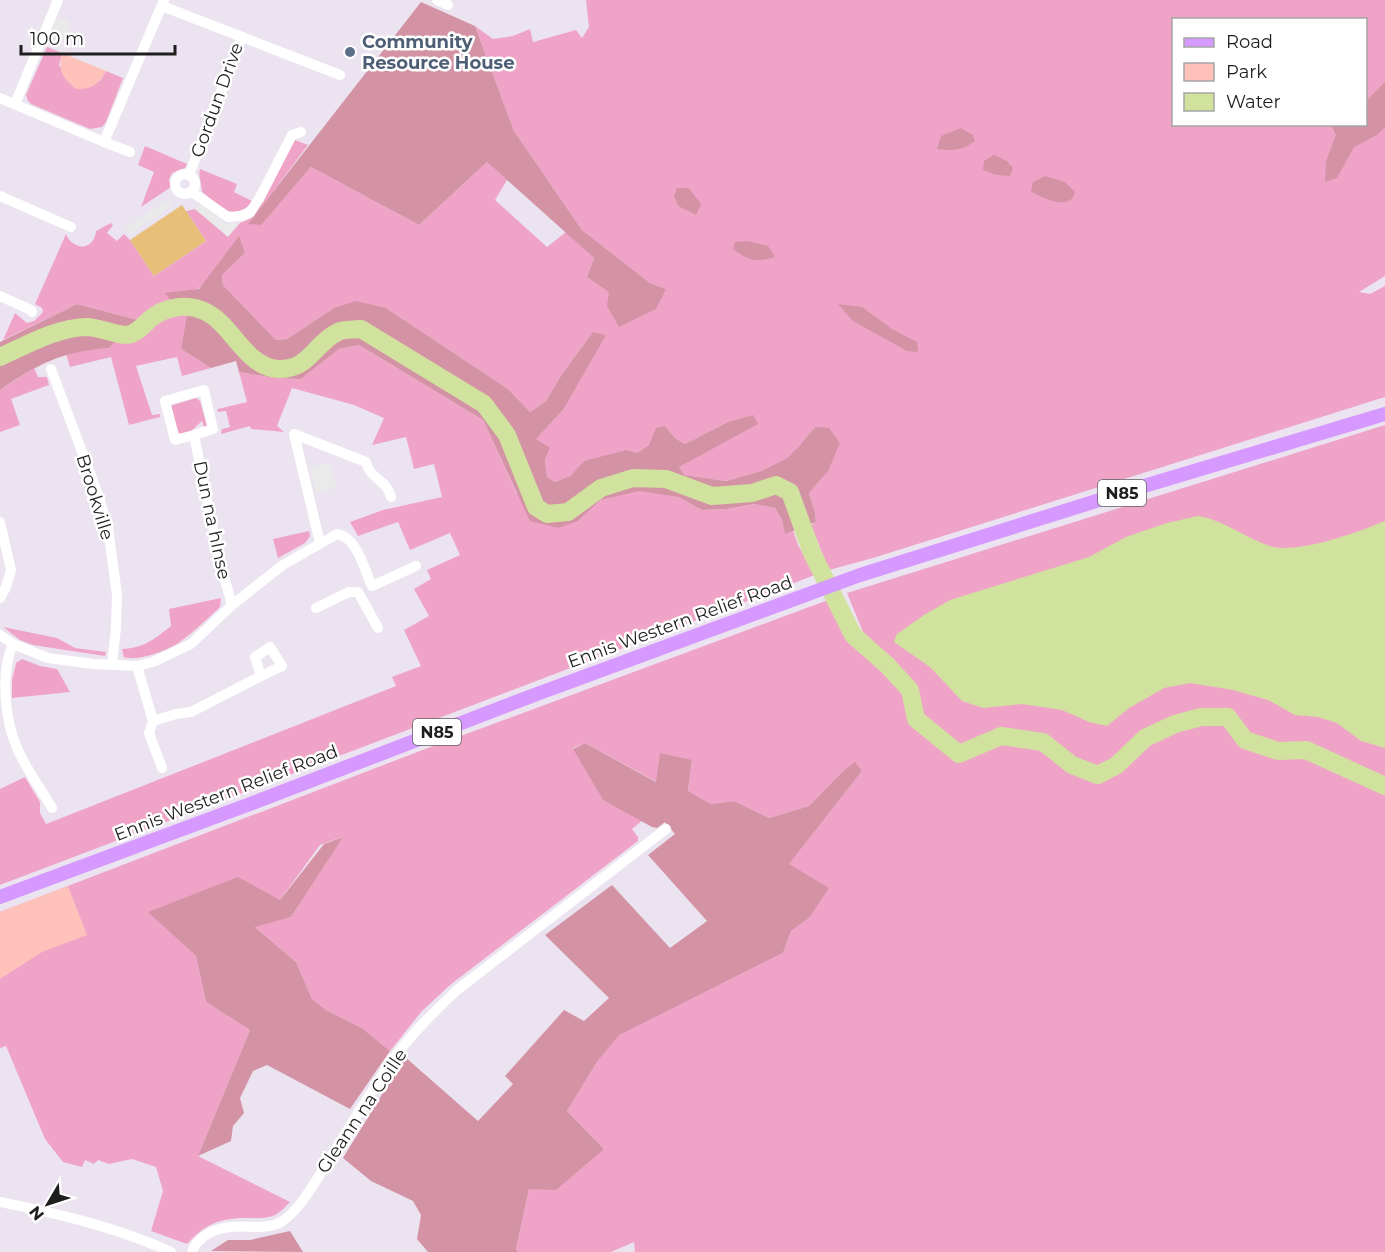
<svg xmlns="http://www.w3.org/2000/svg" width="1385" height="1252" viewBox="0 0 1385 1252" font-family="Montserrat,sans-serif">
<rect width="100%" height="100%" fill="#ece3f0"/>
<g fill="#efa4c7" fill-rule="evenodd">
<path d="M 586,0 L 1385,0 L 1385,276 L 1359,292 L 1370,294 L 1385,286 L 1385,397 L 873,558 L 829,570 L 811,525 L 816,522 L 815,512 L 809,493 L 828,470 L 815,427 L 800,445 L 787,458 L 761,471 L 726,481 L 683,475 L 679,467 L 697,456 L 728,422 L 685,444 L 675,438 L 665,426 L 649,445 L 637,453 L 584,461 L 570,476 L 555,482 L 547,477 L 545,459 L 535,440 L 563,410 L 593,332 L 562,374 L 546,401 L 530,412 L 508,389 L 386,308 L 334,308 L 287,339 L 276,340 L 223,285 L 222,275 L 245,253 L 175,306 L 188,314 L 181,349 L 211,368 L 182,376 L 177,357 L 136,366 L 152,415 L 160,414 L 160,417 L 129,425 L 111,357 L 70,367 L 66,354 L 79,350 L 109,348 L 138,320 L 77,304 L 3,340 L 15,313 L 27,323 L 34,321 L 43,312 L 42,308 L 35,304 L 66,234 C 73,251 94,251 96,231 L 111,223 L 113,225 L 107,233 L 117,241 L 124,234 L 130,240 L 154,276 L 206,241 L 186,211 L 195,209 L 228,236 L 240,223 L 254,217 L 291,143 L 295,140 L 308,145 L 254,217 L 261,224 L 311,167 L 419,225 L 487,162 L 507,180 L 495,200 L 547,247 L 566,232 L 594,258 L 587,277 L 666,289 L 650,283 L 582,230 L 514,131 L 475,26 L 493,39 L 513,36 L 530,29 L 533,42 L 576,30 L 582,38 L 589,27 ZM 1174,20 L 1366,20 L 1366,124 L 1174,124 Z"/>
<polygon points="47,47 62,53 59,66 100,81 106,71 123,78 106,122 102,127 90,129 31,104 28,101 26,95"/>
<polygon points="145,146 187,164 185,168 172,173 169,180 171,187 141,207 154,172 138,165"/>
<path d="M 200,169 L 237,184 L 234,192 L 254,202 C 229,222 223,208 202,192 C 202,184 198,176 200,169 Z"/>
<polygon points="359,345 483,420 517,494 578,521 601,500 639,490 678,497 702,510 727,509 754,504 775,508 782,520 785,533 793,530 798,545 815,575 0,885 0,789 25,777 40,802 40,813 46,824 396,686 392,677 421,666 404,630 429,616 414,589 431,579 427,570 460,555 450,533 410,550 398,522 358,536 350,522 383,510 442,497 434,464 414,469 406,437 372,445 384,418 354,405 292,388 277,426 284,432 251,429 250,426 221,434 222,429 230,427 226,411 217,412 218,409 247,402 239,372 274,378 301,379 339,349"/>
<polygon points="34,368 38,377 47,377 49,385 11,399 20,425 0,432 0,390"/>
<polygon points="196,398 200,401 207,426 204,428 202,421 189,433 179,434 170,406"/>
<path d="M 1385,425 L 1385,1252 L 635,1252 L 634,1242 L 611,1252 L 518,1252 L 516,1249 L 529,1189 L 604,1149 L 567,1111 L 597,1062 L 618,1035 L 783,953 L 791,931 L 809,918 L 788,865 L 862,771 L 855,763 L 843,771 L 809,806 L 769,818 L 734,801 L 711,804 L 688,791 L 692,761 L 657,782 L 585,743 L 573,748 L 603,800 L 643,820 L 632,829 L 638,837 L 638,841 L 450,985 L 422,1011 L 390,1051 L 362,1028 L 326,1010 L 312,999 L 296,962 L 254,926 L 291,917 L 342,837 L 320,845 L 280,900 L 149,912 L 196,956 L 206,1002 L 250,1030 L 198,1156 L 290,1202 C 286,1206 281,1212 275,1215 C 267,1219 256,1218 247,1218 C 220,1218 205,1224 187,1244 L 151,1231 L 163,1191 L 156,1167 L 132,1159 L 109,1164 L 98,1160 L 94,1164 L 85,1160 L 82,1167 L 63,1162 L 45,1139 L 6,1046 L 0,1048 L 0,912 L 420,751 L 828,600 L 848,642 L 861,654 L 876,651 L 865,637 L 847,593 Z"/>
<polygon points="309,531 310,536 305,543 278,558 273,539"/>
<path d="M 221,598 L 220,607 C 207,619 195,631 181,641 C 170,650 137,662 124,657 L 122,649 C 145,648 154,639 171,626 L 169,609 Z"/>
<polygon points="3,627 57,638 75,648 106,652 105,656 33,645 20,640"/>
<polygon points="22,659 40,666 57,669 70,692 12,698 12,680 16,663"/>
</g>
<g fill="#d393a5">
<polygon points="421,2 475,26 514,131 582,230 650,283 666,289 656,309 619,327 607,306 609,292 587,277 594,258 487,162 419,225 311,167 261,225 248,224"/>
<polygon points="1385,82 1385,127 1377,135 1354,147 1337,178 1325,182 1326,161 1336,135 1331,125 1366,124 1366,101"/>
<path d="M 961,128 L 973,135 L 975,141 C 962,151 952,151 937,149 L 941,136 Z"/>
<polygon points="994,155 1007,161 1013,168 1010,176 997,175 983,170 984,161"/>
<path d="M 1045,176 L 1065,182 L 1075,192 C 1070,213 1043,197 1031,192 L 1033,182 Z"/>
<polygon points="677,188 689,188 701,204 696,215 678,206 674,196"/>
<polygon points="239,236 245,253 222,275 223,285 276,340 287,339 334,308 356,301 386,308 508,389 530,412 546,401 562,374 593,332 606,335 563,410 536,439 550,448 545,459 547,477 555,482 570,476 584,461 626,450 637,453 649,445 656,428 665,426 675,438 685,444 728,422 753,415 758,424 679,467 684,475 726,481 761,471 787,458 800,445 815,427 829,428 840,443 828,471 809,493 815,512 816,522 785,534 782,520 775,508 754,504 727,509 702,510 678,497 639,491 601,500 578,521 558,528 530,521 483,420 359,345 339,349 301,379 274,378 239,372 236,361 211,368 181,349 187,315 175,306 165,293 199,289"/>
<path d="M 748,241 L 768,246 L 775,257 C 756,263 749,261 733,249 L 735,242 Z"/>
<path d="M 77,304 L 138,320 L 109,348 C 60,352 40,363 0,390 L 0,342 Z"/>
<polygon points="838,304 862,307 892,329 917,342 918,352 907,351 853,321"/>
<polygon points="585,743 656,782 660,753 692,760 688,791 711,804 734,801 769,818 809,806 843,771 855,762 862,771 789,864 829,888 809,918 791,931 783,953 619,1035 597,1062 567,1111 604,1149 556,1190 529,1189 516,1249 518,1252 428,1252 417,1239 421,1215 413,1201 371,1181 343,1158 405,1057 478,1121 513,1084 505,1076 564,1010 584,1021 609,998 545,935 612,885 670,948 707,921 648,855 675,834 665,822 657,828 652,827 603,800 573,749"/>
<polygon points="343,837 291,917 255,927 296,962 312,999 326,1010 362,1028 390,1051 350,1109 267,1065 253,1071 240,1098 244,1113 233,1126 231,1141 198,1156 250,1030 206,1002 196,956 148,912 238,877 280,900 324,844"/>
<polygon points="290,1231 303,1252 211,1251 228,1240 250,1240"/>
</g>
<g fill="#fec2bb">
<path d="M 62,53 L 106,71 C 98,85 91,90 76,89 C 62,78 58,70 62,53 Z"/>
<polygon points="68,886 87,935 42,952 0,979 0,912"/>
</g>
<polygon fill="#e7bf79" points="182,205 206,241 154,276 130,240"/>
<g fill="#eaeaea">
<polygon points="58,17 70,22 59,49 47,43"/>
<polygon points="167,200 172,206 129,235 125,228"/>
<polygon points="201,203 227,226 232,221 238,225 228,237 195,209"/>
<polygon points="330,463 336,488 316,493 310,467"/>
</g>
<path fill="#d1e29f" d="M 1198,516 C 1224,520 1245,538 1270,546 C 1296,555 1359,532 1385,521 L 1385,748 L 1361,741 L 1337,723 L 1318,717 L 1295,715 L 1268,700 L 1233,690 L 1190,683 L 1164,688 L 1129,708 L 1107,726 L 1089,722 L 1062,710 L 1022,704 L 983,708 L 962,701 L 930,667 L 894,642 L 897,634 L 924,615 L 950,600 L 1089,557 L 1126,537 L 1167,523 Z"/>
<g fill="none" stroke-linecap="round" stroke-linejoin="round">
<path stroke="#d1e29f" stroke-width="18" d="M 0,357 C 27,345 56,328 86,327 C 99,327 116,335 126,335 C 135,335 143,326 149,320 C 164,307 185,303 204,311 C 232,323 245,367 278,369 C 310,370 314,343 338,332 C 344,329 354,330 361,329 L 484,404 L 507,435 L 536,507 L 547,514 L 568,512 L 601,488 L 633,478 L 666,479 L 712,496 L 752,493 L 776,485 L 790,492 L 812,553 L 853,635 L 887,665 L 910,690 L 916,719 L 959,754 L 1001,736 L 1043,742 L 1072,765 L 1098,775 L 1117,765 L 1145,738 L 1175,724 L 1201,717 L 1228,717 L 1245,740 L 1278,751 L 1306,750 L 1385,786"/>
<g stroke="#fff" stroke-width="10">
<polyline points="437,0 448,5"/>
<polyline points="162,6 340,75"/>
<polyline points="0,98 104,142 164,0"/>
<polyline points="15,104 58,0"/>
<polyline points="104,142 130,152"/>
<circle cx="185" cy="184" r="10"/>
<polyline points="189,175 242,37"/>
<polyline points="192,192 228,217 242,216 250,212 259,199 292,135 301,132"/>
<polyline points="0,196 71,227"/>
<polyline points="0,296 31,310 32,312"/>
<polyline points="51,369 99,497 108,528 117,595 116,628 112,664"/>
<polyline points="194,435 175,440 165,401 204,390 213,429 194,435 218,555 232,605"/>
<polyline points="0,522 11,570 6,587 0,598"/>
<path d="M 320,543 L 294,434 L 366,462 C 370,480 386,478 391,497"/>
<polyline points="316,608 349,592 358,592 378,628"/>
<path d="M 0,635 L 13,644 L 48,658 L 93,664 L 137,666 L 153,662 L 191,644 L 232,605 L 283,565 L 337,534 C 357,537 364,569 372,586 L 416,566"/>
<path d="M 13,644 C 0,673 5,720 17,748 C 26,769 41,789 52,808"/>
<polyline points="137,666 153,721 176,714 191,712 261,676 255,657 270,647 282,666 261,676"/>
<polyline points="153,721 149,733 162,768"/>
<path d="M 0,1202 C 58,1214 117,1227 171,1252"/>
<path d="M 192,1252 C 194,1245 200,1239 206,1235 C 234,1218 259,1234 281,1222 C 298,1212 316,1181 326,1165 C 347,1131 367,1097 390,1064 C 408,1037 433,1013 457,990 L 666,829"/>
</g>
<polyline stroke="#d599ff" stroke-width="14" points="0,897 250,804 537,694 860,575 1154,483 1385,414"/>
</g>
<circle fill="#5c6f8a" stroke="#fff" stroke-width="2" cx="350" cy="52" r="6"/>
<g text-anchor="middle" stroke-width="5" stroke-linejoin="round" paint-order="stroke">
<g fill="#fff" stroke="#626262" stroke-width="1.5">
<rect x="1098" y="480" width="48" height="26" rx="4.5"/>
<rect x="413" y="719" width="48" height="26" rx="4.5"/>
</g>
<g font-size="16" font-weight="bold" fill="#1e1e1e">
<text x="1122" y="499">N85</text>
<text x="437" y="738">N85</text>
</g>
<g font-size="18" font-weight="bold" fill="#4e5e75" stroke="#fff" text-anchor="start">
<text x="362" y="48">Community<tspan x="362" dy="21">Resource House</tspan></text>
</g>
<g font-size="18" fill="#1e1e1e" stroke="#fff">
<text transform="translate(217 100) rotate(-70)" y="6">Gordun Drive</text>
<text transform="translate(95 497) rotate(73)" y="6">Brookville</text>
<text transform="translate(212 520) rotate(78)" y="6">Dun na hInse</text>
<text transform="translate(680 622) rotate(-20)" y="6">Ennis Western Relief Road</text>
<text transform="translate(226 793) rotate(-21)" y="6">Ennis Western Relief Road</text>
<text transform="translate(362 1111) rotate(-56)" y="6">Gleann na Coille</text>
</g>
</g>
<rect x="1172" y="18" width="195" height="108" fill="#ffffff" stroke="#a5a5a5" stroke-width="1.5"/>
<rect x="1184" y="38" width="30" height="9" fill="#d599ff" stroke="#a5a5a5" stroke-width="1.5"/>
<text x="1226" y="48" font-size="18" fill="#1e1e1e">Road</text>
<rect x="1184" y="63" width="30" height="18" fill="#fec2bb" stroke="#a5a5a5" stroke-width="1.5"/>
<text x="1226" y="78" font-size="18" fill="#1e1e1e">Park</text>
<rect x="1184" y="93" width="30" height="18" fill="#d1e29f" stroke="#a5a5a5" stroke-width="1.5"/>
<text x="1226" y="108" font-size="18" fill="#1e1e1e">Water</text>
<g transform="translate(48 1204) rotate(231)" stroke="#ffffff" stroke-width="4.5" paint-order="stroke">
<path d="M0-4.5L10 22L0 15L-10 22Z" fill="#1e1e1e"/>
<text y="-9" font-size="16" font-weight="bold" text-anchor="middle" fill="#1e1e1e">N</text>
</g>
<path d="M21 45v9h154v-9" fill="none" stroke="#1e1e1e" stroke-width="3"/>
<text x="30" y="45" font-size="18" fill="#1e1e1e" stroke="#ffffff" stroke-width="4.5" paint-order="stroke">100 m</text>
</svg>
